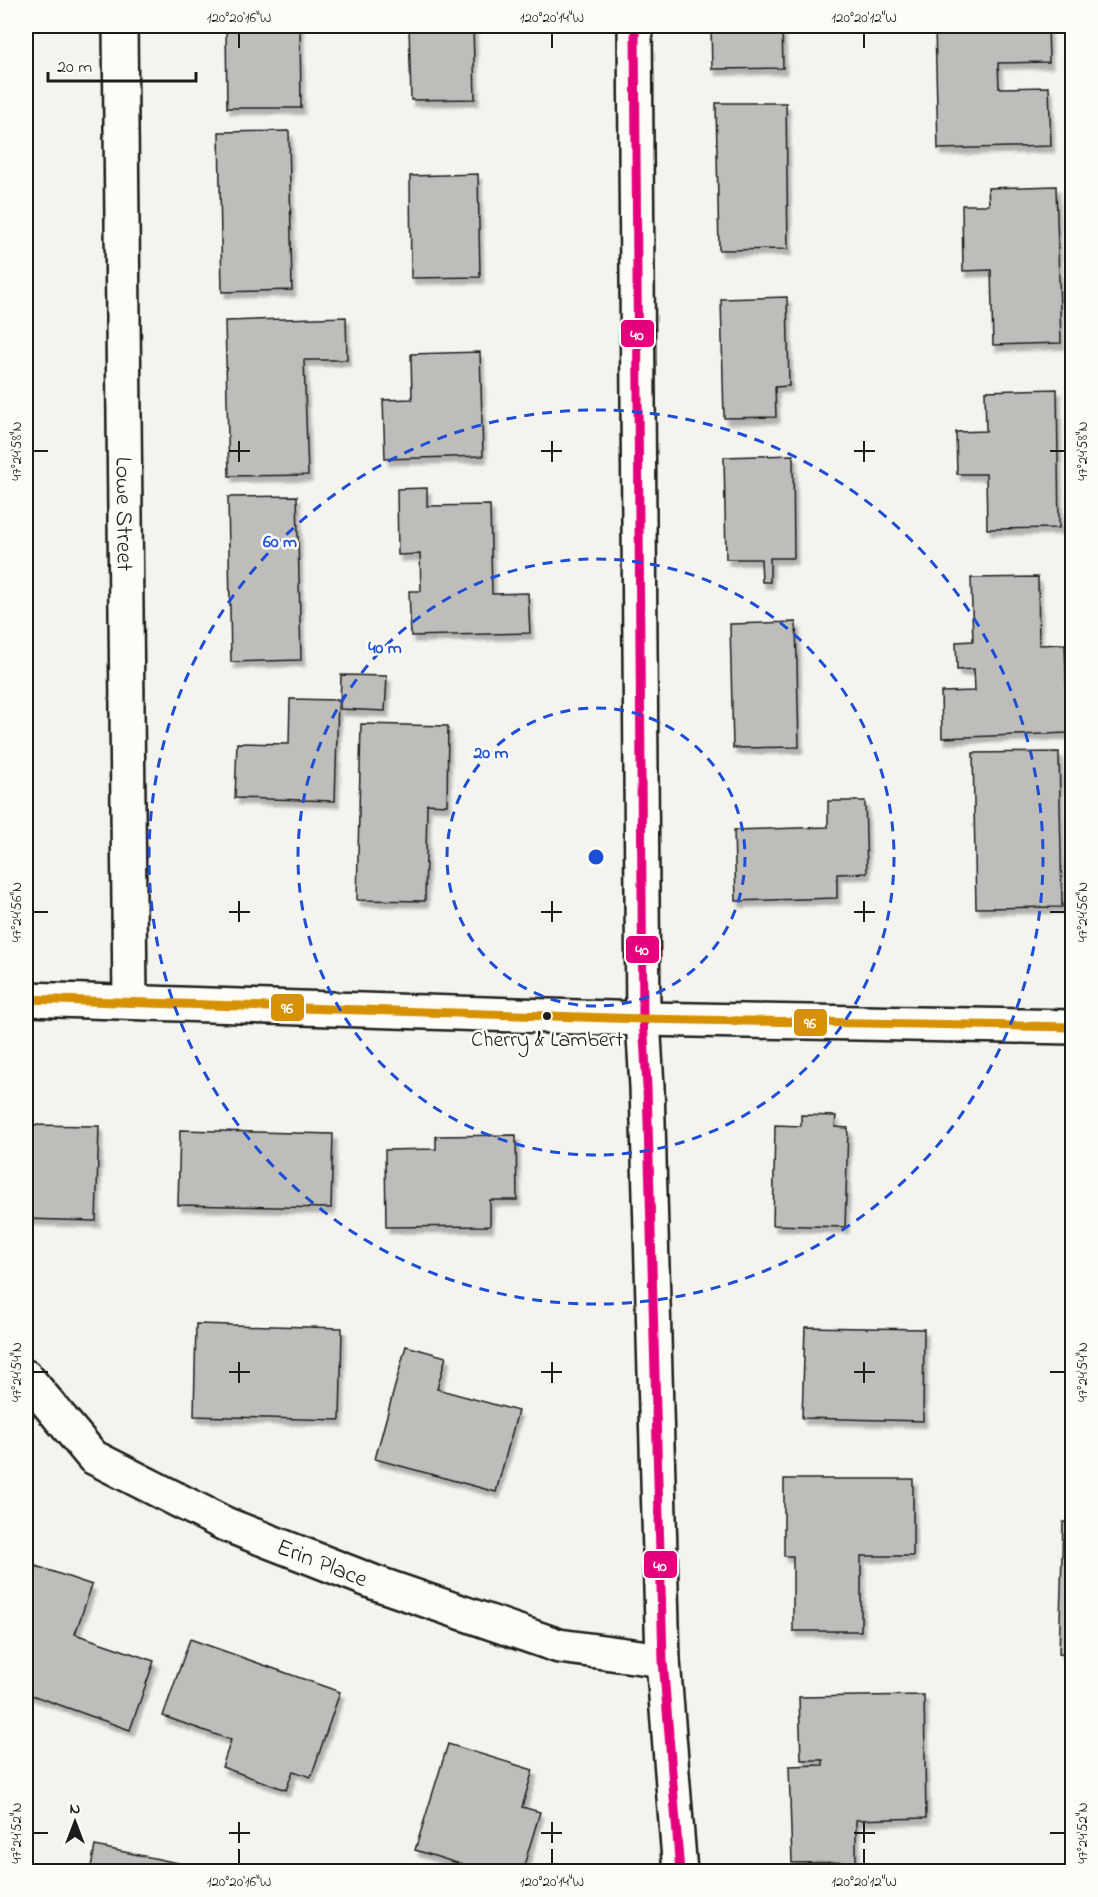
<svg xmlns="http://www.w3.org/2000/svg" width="1098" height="1897" viewBox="0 0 1098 1897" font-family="'Indie Flower',sans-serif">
<defs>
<filter id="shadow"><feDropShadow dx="3.5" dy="6" stdDeviation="1.5" flood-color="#0004"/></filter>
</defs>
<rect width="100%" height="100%" fill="#f4f3ee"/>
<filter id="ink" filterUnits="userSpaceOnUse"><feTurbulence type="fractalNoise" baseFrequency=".0167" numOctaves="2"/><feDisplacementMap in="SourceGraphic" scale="12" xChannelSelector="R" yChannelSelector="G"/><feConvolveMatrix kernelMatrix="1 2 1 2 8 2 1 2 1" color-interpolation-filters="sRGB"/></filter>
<g filter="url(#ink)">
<g fill="#bebdba" stroke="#1c1c1c" stroke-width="1.5" filter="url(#shadow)">
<polygon points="226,26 300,26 301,108 227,108"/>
<polygon points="409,26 473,26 475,99 411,100"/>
<polygon points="711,26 782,26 783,68 712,69"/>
<polygon points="935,26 1048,26 1049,62 998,63 999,88 1049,87 1051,146 938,149"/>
<polygon points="716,103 786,103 788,249 719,250"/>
<polygon points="289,131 292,290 222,292 219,132"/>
<polygon points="478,174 480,277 411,278 410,176"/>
<polygon points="1056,186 1061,343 993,345 991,270 963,271 962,205 989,205 988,188"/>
<polygon points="787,297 789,386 775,387 776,417 724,418 721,299"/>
<polygon points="346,317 347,360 304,360 308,475 229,476 225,321"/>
<polygon points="480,352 483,456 385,459 383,400 412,399 411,354"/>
<polygon points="1057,389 1059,528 987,529 986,474 957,474 956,432 986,431 985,391"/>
<polygon points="793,455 794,558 770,558 770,582 762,582 761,559 726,559 724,457"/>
<polygon points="427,488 427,506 490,505 492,594 528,593 530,633 411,636 409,591 421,591 420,554 398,555 397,489"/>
<polygon points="297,496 301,660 231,662 228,497"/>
<polygon points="1038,577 1039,645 1065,644 1068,733 942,738 941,692 975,691 974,669 957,670 956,642 973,641 971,578"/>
<polygon points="796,622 799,747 733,748 730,624"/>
<polygon points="341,675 387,676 385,711 340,709"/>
<polygon points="290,699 338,700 335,801 235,798 237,743 289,744"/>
<polygon points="361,724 448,726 447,805 427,804 425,901 357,900"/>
<polygon points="1059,752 1062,907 976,908 973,753"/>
<polygon points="828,801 865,801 867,873 837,874 837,898 736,901 734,830 828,827"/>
<polygon points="801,1115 836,1116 835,1127 848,1128 845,1227 773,1225 775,1125 801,1126"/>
<polygon points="26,1125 99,1126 96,1221 26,1219"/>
<polygon points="180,1130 333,1134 331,1208 178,1205"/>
<polygon points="516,1135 517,1200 490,1200 490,1226 386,1227 385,1150 436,1149 436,1136"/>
<polygon points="196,1324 342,1328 340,1420 194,1416"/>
<polygon points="805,1327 924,1329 923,1421 802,1418"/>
<polygon points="406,1346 446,1357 437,1389 518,1411 496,1492 375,1459"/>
<polygon points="784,1479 913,1479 913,1556 861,1556 861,1631 793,1631 793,1556 784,1556"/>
<polygon points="1063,1522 1072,1522 1072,1655 1059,1654"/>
<polygon points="36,1566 92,1585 75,1634 154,1661 130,1730 26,1693 26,1595"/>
<polygon points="190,1639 340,1692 311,1777 293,1771 286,1790 222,1767 231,1740 163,1716"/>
<polygon points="924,1695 926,1818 856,1820 856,1862 792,1863 789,1766 823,1765 823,1760 801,1760 799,1697"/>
<polygon points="448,1744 533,1770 522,1807 540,1812 522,1872 486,1872 415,1850"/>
<polygon points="95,1846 222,1872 90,1872"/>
</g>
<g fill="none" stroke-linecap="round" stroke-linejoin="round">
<g stroke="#1c1c1c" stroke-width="38">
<g id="minor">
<path id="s1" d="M 120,26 L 130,1002"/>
<polyline points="635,26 643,1019"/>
<path id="s2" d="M 26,1377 L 93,1457 L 225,1524 L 376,1583 L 559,1646 L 663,1660"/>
</g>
</g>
<g stroke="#1c1c1c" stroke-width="38">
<polyline id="tertiary" points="643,1019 647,1087 663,1660 680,1872"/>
</g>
<g stroke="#1c1c1c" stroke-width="38">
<polyline id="secondary" points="26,999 643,1019 1072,1027"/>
</g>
<use href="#minor" stroke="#fdfcf7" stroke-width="33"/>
<use href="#tertiary" stroke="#fdfcf7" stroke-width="33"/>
<use href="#secondary" stroke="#fdfcf7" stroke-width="33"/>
<g stroke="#fdfcf7" stroke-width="14">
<polyline id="bus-1" points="635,26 643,1019 647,1087 663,1660 680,1872"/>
</g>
<g stroke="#fdfcf7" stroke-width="14">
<polyline id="bus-2" points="26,999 643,1019 1072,1027"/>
</g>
<use href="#bus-1" stroke="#e5007d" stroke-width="9"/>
<use href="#bus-2" stroke="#d69104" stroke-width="9"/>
</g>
</g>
<path fill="none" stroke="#1c1c1c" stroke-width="2" d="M 239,33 L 239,48M 552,33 L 552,48M 864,33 L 864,48M 239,441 L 239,462M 552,441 L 552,462M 864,441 L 864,462M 33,451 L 48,451M 229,451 L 250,451M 541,451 L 562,451M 854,451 L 875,451M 1050,451 L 1065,451M 239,901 L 239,922M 552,901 L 552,922M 864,901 L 864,922M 33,912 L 48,912M 229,912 L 250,912M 541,912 L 562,912M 854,912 L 875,912M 1050,912 L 1065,912M 239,1362 L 239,1383M 552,1362 L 552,1383M 864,1362 L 864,1383M 33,1372 L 48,1372M 229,1372 L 250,1372M 541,1372 L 562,1372M 854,1372 L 875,1372M 1050,1372 L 1065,1372M 239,1822 L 239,1843M 552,1822 L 552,1843M 864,1822 L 864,1843M 33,1833 L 48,1833M 229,1833 L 250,1833M 541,1833 L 562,1833M 854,1833 L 875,1833M 1050,1833 L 1065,1833M 239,1849 L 239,1864M 552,1849 L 552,1864M 864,1849 L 864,1864"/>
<g fill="none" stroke="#1d4ed8" stroke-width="3" stroke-dasharray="10 8">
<circle cx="596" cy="857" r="149"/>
<circle cx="596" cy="857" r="298"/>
<circle cx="596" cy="857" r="447"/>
</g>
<circle fill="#1c1c1c" stroke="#fdfcf7" stroke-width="2" cx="547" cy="1016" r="5"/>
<g text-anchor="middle" stroke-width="5" stroke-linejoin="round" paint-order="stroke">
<g font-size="22" fill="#1c1c1c" stroke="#fdfcf7">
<text x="547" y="1046">Cherry &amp; Lambert</text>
</g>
<g font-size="24" fill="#1c1c1c" stroke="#fdfcf7">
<text dy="8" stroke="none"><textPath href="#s1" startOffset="488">Lowe Street</textPath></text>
<text dy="8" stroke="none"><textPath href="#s2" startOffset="357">Erin Place</textPath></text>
</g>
</g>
<circle cx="596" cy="857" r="9" fill="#1d4ed8" stroke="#fdfcf7" stroke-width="3"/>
<g font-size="18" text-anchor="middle" font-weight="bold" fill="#1d4ed8" stroke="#fdfcf7" stroke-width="5" stroke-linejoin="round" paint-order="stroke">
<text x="280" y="547">60 m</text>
<text x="385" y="653">40 m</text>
<text x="491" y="758">20 m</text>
</g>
<g stroke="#fdfcf7" stroke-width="2">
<rect x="620" y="319" width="35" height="29" rx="6" fill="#e5007d"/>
<rect x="625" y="935" width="35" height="29" rx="6" fill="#e5007d"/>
<rect x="270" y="993" width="35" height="29" rx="6" fill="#d69104"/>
<rect x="793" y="1008" width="35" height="29" rx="6" fill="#d69104"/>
<rect x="643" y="1550" width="35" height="29" rx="6" fill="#e5007d"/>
</g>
<g font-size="16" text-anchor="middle" font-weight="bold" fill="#fff">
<text x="637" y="340">40</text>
<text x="642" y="955">40</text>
<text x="287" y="1013">96</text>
<text x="810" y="1028">96</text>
<text x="660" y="1571">40</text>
</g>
<rect width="1098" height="1897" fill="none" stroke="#fdfcf7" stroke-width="66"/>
<g transform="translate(75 1822)" stroke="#fdfcf7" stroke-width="4.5" paint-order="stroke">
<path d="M0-4.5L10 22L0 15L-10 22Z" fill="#1c1c1c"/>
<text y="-9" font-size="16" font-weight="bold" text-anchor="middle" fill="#1c1c1c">N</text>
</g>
<path d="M48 72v9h148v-9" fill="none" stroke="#1c1c1c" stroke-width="3"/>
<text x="57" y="72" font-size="18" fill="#1c1c1c" stroke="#fdfcf7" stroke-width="4.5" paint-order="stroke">20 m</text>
<rect x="33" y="33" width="1032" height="1831" fill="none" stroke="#1c1c1c" stroke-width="2"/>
<g font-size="15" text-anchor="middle" fill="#1c1c1c">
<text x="239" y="22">120°20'16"W</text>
<text x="552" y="22">120°20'14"W</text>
<text x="864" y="22">120°20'12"W</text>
<text transform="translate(16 451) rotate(-90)" y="5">47°24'58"N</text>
<text transform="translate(1082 451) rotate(-90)" y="5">47°24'58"N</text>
<text transform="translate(16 912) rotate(-90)" y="5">47°24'56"N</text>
<text transform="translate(1082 912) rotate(-90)" y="5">47°24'56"N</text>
<text transform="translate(16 1372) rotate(-90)" y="5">47°24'54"N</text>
<text transform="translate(1082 1372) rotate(-90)" y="5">47°24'54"N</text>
<text transform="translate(16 1833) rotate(-90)" y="5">47°24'52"N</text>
<text transform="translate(1082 1833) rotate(-90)" y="5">47°24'52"N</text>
<text x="239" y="1886">120°20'16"W</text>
<text x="552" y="1886">120°20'14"W</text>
<text x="864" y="1886">120°20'12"W</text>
</g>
</svg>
